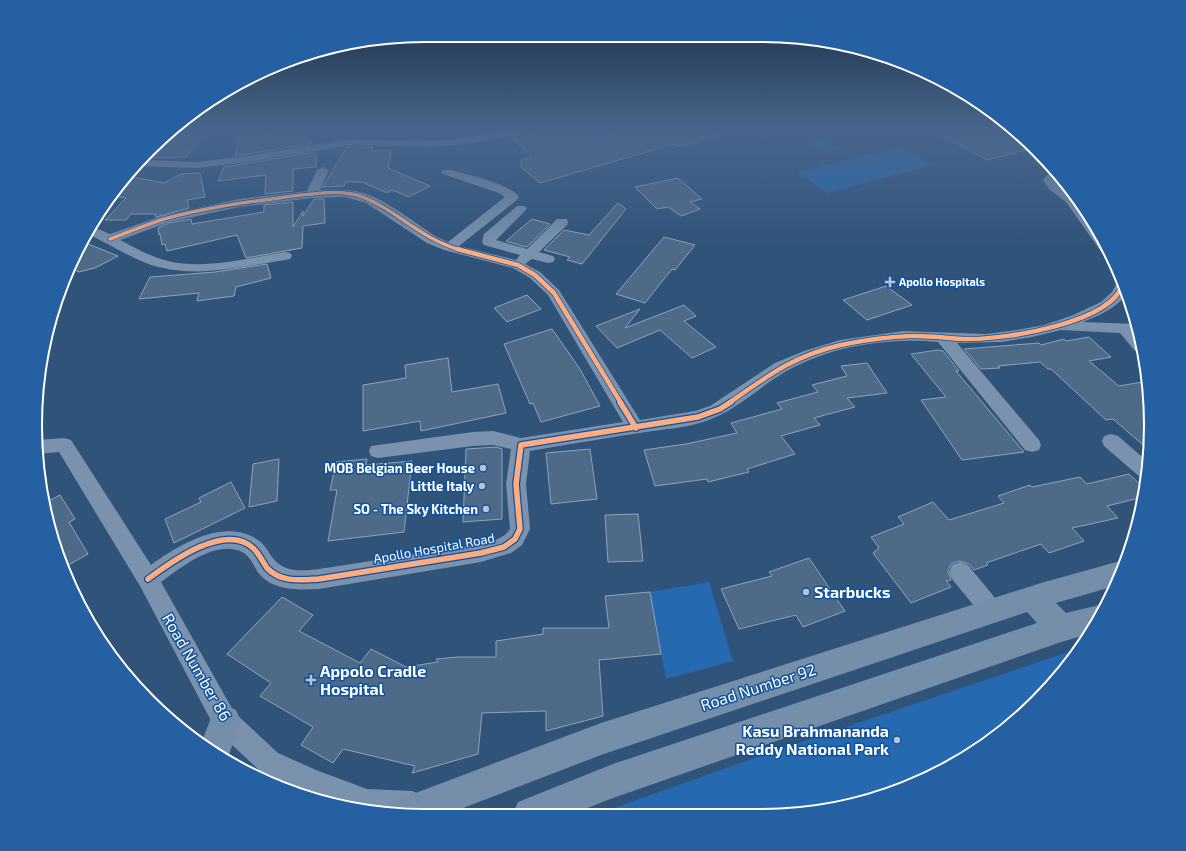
<svg xmlns="http://www.w3.org/2000/svg" width="1186" height="851" viewBox="0 0 1186 851" font-family="'Exo 2',sans-serif">
<rect width="100%" height="100%" fill="#30537a"/>
<g fill="#2569b0">
<polygon points="821,137 837,147 837,150 823,153 810,144 810,140"/>
<polygon points="900,147 933,165 827,193 797,172"/>
<polygon points="709,582 733,661 666,679 650,592"/>
<polygon points="1080,648 1070,663 1018,719 933,776 812,813 597,814 746,761"/>
</g>
<g fill="#4e6a89" stroke="#8fa3ba">
<polygon points="180,131 207,131 186,157 143,158 173,132"/>
<polygon points="240,131 260,131 259,137 289,131 305,131 311,144 235,156"/>
<polygon points="549,131 586,131 596,139 626,131 719,131 720,134 678,147 674,144 540,183 521,167 521,160 532,157 513,139"/>
<polygon points="934,131 1017,131 1034,148 987,160"/>
<polygon points="347,147 373,147 371,151 392,150 388,168 430,186 409,197 392,190 387,193 362,182 346,182 344,186 324,187 322,188"/>
<polygon points="315,152 317,156 316,167 293,169 293,191 265,194 266,175 218,181 224,167"/>
<polygon points="200,173 205,197 187,200 189,208 156,217 155,214 131,214 126,220 105,220 126,198 113,196 127,176 164,183 181,174"/>
<polygon points="678,178 702,199 690,202 700,209 681,216 668,207 657,209 635,187"/>
<polygon points="314,199 324,199 325,223 303,226 302,248 246,258 237,235 167,251 165,244 162,245 160,234 159,235 158,228 169,223 191,219 192,224 264,212 264,205 293,202 293,227 303,211 303,216"/>
<polygon points="618,203 626,209 582,264 567,260 570,257 544,250 564,230 589,235"/>
<polygon points="532,219 550,224 528,246 525,247 506,241"/>
<polygon points="664,237 695,245 675,270 672,269 645,303 616,294"/>
<polygon points="83,242 118,256 95,268 79,272 70,268 75,253"/>
<polygon points="267,264 271,278 236,287 234,296 197,301 199,293 139,299 150,277 215,272"/>
<polygon points="886,286 912,305 867,320 843,300"/>
<polygon points="527,295 541,309 507,322 494,308"/>
<polygon points="684,305 696,316 684,321 716,347 692,358 660,330 617,348 596,326 640,309 625,328"/>
<polygon points="552,329 580,369 600,406 541,422 533,403 530,404 504,344"/>
<polygon points="1089,337 1111,357 1089,361 1119,386 1148,381 1150,451 1113,419 1106,420 1051,369 1048,369 1040,362 998,366 1000,368 981,369 964,349 1039,343 1041,345 1064,339 1066,341"/>
<polygon points="938,350 943,351 959,371 956,371 1024,452 962,460 921,400 946,397 911,354"/>
<polygon points="448,358 452,392 498,384 506,413 421,431 420,421 363,431 363,385 406,378 405,365"/>
<polygon points="867,363 887,393 847,398 855,407 814,418 820,425 781,436 795,454 747,469 749,472 708,482 707,479 655,486 644,450 686,444 737,433 731,423 782,409 777,403 818,392 812,385 847,376 841,366"/>
<polygon points="496,447 502,449 502,519 463,522 466,449"/>
<polygon points="590,449 597,499 551,504 546,453"/>
<polygon points="279,459 277,501 249,507 253,464"/>
<polygon points="367,459 366,465 412,461 404,532 328,541 337,490 330,490 336,462"/>
<polygon points="1129,474 1144,488 1143,497 1107,506 1118,518 1072,528 1084,541 1049,553 1041,544 986,563 988,565 974,570 969,564 959,561 951,564 948,571 951,580 946,581 951,587 911,603 873,553 879,548 871,537 904,524 898,517 933,502 949,520 1004,503 998,496 1030,485 1032,487 1080,477 1087,484"/>
<polygon points="231,482 245,508 174,543 165,519 201,502 199,498"/>
<polygon points="60,495 75,519 69,522 88,554 63,568 45,503"/>
<polygon points="638,514 643,561 608,562 605,515"/>
<polygon points="809,558 845,611 803,627 796,615 739,629 721,589 772,576 769,572"/>
<polygon points="650,592 661,654 599,660 603,716 546,731 546,711 482,713 478,754 412,773 415,766 343,749 333,763 301,745 313,727 260,696 271,683 227,654 282,597 313,615 299,631 360,663 371,649 406,667 438,662 436,659 457,657 496,657 496,641 543,634 543,628 609,628 605,596"/>
</g>
<g fill="none" stroke-linecap="round" stroke-linejoin="round">
<g fill="#7a92ad" fill-rule="evenodd">
<polygon points="506,131 531,131 526,134 457,145 418,147 351,145 241,163 197,168 135,166 141,160 197,162 241,157 351,139 418,141 457,139"/>
<path d="M 323,167 L 329,170 L 320,190 C 333,190 347,189 360,192 C 383,197 416,224 437,237 L 448,242 L 505,197 L 499,193 L 443,174 L 441,172 L 443,170 L 451,170 C 468,175 509,183 519,197 L 517,200 L 459,246 L 516,260 L 520,255 L 484,245 L 482,242 L 484,234 L 517,206 L 525,206 L 527,209 L 496,240 L 527,249 L 557,219 L 567,219 L 568,222 L 567,225 L 539,252 L 553,256 L 555,259 L 553,262 L 548,263 L 532,259 L 525,264 L 540,272 L 559,290 L 640,420 L 695,411 L 710,406 L 775,363 L 804,351 L 840,340 L 903,331 L 986,334 L 1017,330 L 1044,325 L 1071,316 L 1101,302 L 1112,292 L 1118,281 L 1121,280 L 1127,293 C 1117,308 1100,315 1083,322 L 1136,324 L 1142,352 L 1135,351 L 1120,333 L 1061,330 L 1032,337 L 1001,342 L 957,343 L 1039,440 L 1041,445 L 1039,450 L 1032,452 L 1025,450 L 938,342 C 886,337 825,347 780,375 C 753,392 734,412 703,422 C 685,428 665,429 646,432 C 608,438 568,444 530,451 L 526,484 L 530,529 L 522,545 L 511,553 L 481,562 L 319,589 C 297,590 271,591 257,571 C 253,564 249,555 242,552 C 216,539 180,568 161,582 L 234,712 L 278,753 L 316,770 L 367,789 L 412,791 L 422,795 L 426,805 L 421,815 L 400,815 L 334,804 L 301,792 L 260,771 L 216,730 L 140,586 L 59,452 L 38,454 L 38,440 L 64,438 L 71,440 L 151,565 C 179,545 224,517 258,540 C 264,544 268,551 272,557 C 284,573 301,571 319,569 L 481,544 C 492,541 504,539 510,529 L 506,484 L 511,449 L 493,445 L 473,446 L 378,458 L 371,456 L 369,451 L 371,446 L 473,432 L 493,431 L 521,438 L 623,422 L 548,295 L 530,278 L 513,268 L 444,250 L 427,243 L 366,203 L 345,197 L 312,198 L 239,207 L 169,222 L 120,240 C 136,248 151,257 168,261 C 206,270 248,258 285,252 L 290,253 L 292,256 L 290,259 L 285,260 C 239,267 191,280 146,263 C 126,255 107,243 88,234 L 93,227 L 110,234 L 165,215 L 239,199 L 307,191 L 317,170 Z"/>
<path d="M 1052,173 L 1058,177 L 1055,180 C 1060,187 1068,190 1074,196 C 1091,213 1102,237 1111,258 L 1105,257 L 1066,202 L 1049,189 L 1043,180 L 1048,175 Z"/>
<polygon points="1111,434 1118,436 1148,462 1146,479 1140,477 1104,446 1102,441 1104,436"/>
<polygon points="960,562 968,565 1000,604 1003,611 1000,618 992,621 984,618 952,579 949,572 952,565"/>
</g>
<g fill="#758ea9" fill-rule="evenodd">
<polygon points="1055,169 1061,177 1052,181 1047,180 1045,177"/>
<polygon points="1120,561 1124,563 1115,586 1056,603 1066,613 1099,605 1105,607 1089,634 1061,642 613,798 572,814 513,814 518,802 613,764 1037,623 1027,612 601,755 445,815 400,815 385,813 389,803 601,723 1041,583"/>
<polygon points="225,705 236,710 241,721 227,760 201,744 214,710"/>
</g>
<g stroke="#11529a" stroke-width="5">
<path id="cycleway-far2" d="M 110,239 C 128,232 146,225 164,219 C 206,207 250,202 293,196 C 313,194 340,189 360,196 C 396,209 420,239 461,250"/>
</g>
<g stroke="#11529a" stroke-width="6">
<g id="cycleway-far1">
<polyline points="457,249 518,265 535,275 554,293 621,403"/>
<path d="M 729,403 C 769,375 793,356 841,345 C 864,340 887,337 910,336 C 930,335 950,339 970,339 C 1007,339 1111,323 1123,284"/>
</g>
</g>
<g stroke="#11529a" stroke-width="8">
<g id="cycleway">
<polyline points="620,402 636,428"/>
<path d="M 148,579 C 171,562 225,522 253,548 C 259,553 262,561 267,568 C 281,583 301,580 319,579 L 481,553 L 504,547 L 515,539 L 520,529 L 516,484 L 521,445 L 698,417 L 720,409 L 731,402"/>
</g>
</g>
<use href="#cycleway-far2" stroke="#ffac80" stroke-width="3.5"/>
<use href="#cycleway-far1" stroke="#ffac80" stroke-width="4.5"/>
<use href="#cycleway" stroke="#ffac80" stroke-width="5.5"/>
</g>
<linearGradient id="sky" x2="0" y2="1"><stop stop-color="#1a2e43"/><stop offset="0.52" stop-color="#48668d"/><stop offset="1" stop-color="#48668d" stop-opacity="0"/></linearGradient>
<rect width="1186" height="250" fill="url(#sky)"/>
<g fill="#b7c3d0" stroke="#11529a" stroke-width="1.5">
<path d="M888 276h4v4h4v4h-4v4h-4v-4h-4v-4h4z"/>
<circle cx="483" cy="468" r="4"/>
<circle cx="482" cy="486" r="4"/>
<circle cx="486" cy="509" r="4"/>
<circle cx="806" cy="592" r="4"/>
<path d="M309 674h4v4h4v4h-4v4h-4v-4h-4v-4h4z"/>
<circle cx="897" cy="740" r="4"/>
</g>
<g text-anchor="middle" stroke-width="3" stroke-linejoin="round" paint-order="stroke">
<g font-size="11" font-weight="bold" fill="#fff" stroke="#11529a" text-anchor="start">
<text x="899" y="286">Apollo Hospitals</text>
</g>
<g font-size="13" font-weight="bold" fill="#fff" stroke="#11529a" text-anchor="end">
<text x="475" y="473">MOB Belgian Beer House</text>
<text x="474" y="491">Little Italy</text>
<text x="478" y="514">SO - The Sky Kitchen</text>
</g>
<g font-size="13" fill="#fff" stroke="#11529a">
<text transform="translate(434 548) rotate(-10)" y="5">Apollo Hospital Road</text>
</g>
<g font-size="16" font-weight="bold" fill="#fff" stroke="#11529a" text-anchor="start">
<text x="814" y="598">Starbucks</text>
<text x="320" y="677">Appolo Cradle<tspan x="320" dy="18">Hospital</tspan></text>
<text x="889" y="737" text-anchor="end">Kasu Brahmananda<tspan x="889" dy="18">Reddy National Park</tspan></text>
</g>
<g font-size="16" fill="#fff" stroke="#11529a">
<text transform="translate(197 667) rotate(60)" y="6">Road Number 86</text>
<text transform="translate(758 687) rotate(-18)" y="6">Road Number 92</text>
</g>
</g>
<path d="M0 0H1186V851H0ZM425 42H761A383 383 0 0 1 1144 425V426A383 383 0 0 1 761 809H425A383 383 0 0 1 42 426V425A383 383 0 0 1 425 42Z" fill="#2460a2" fill-rule="evenodd"/>
<path fill="none" stroke="#fff" stroke-width="2" d="M425 42H761A383 383 0 0 1 1144 425V426A383 383 0 0 1 761 809H425A383 383 0 0 1 42 426V425A383 383 0 0 1 425 42Z"/>
</svg>
